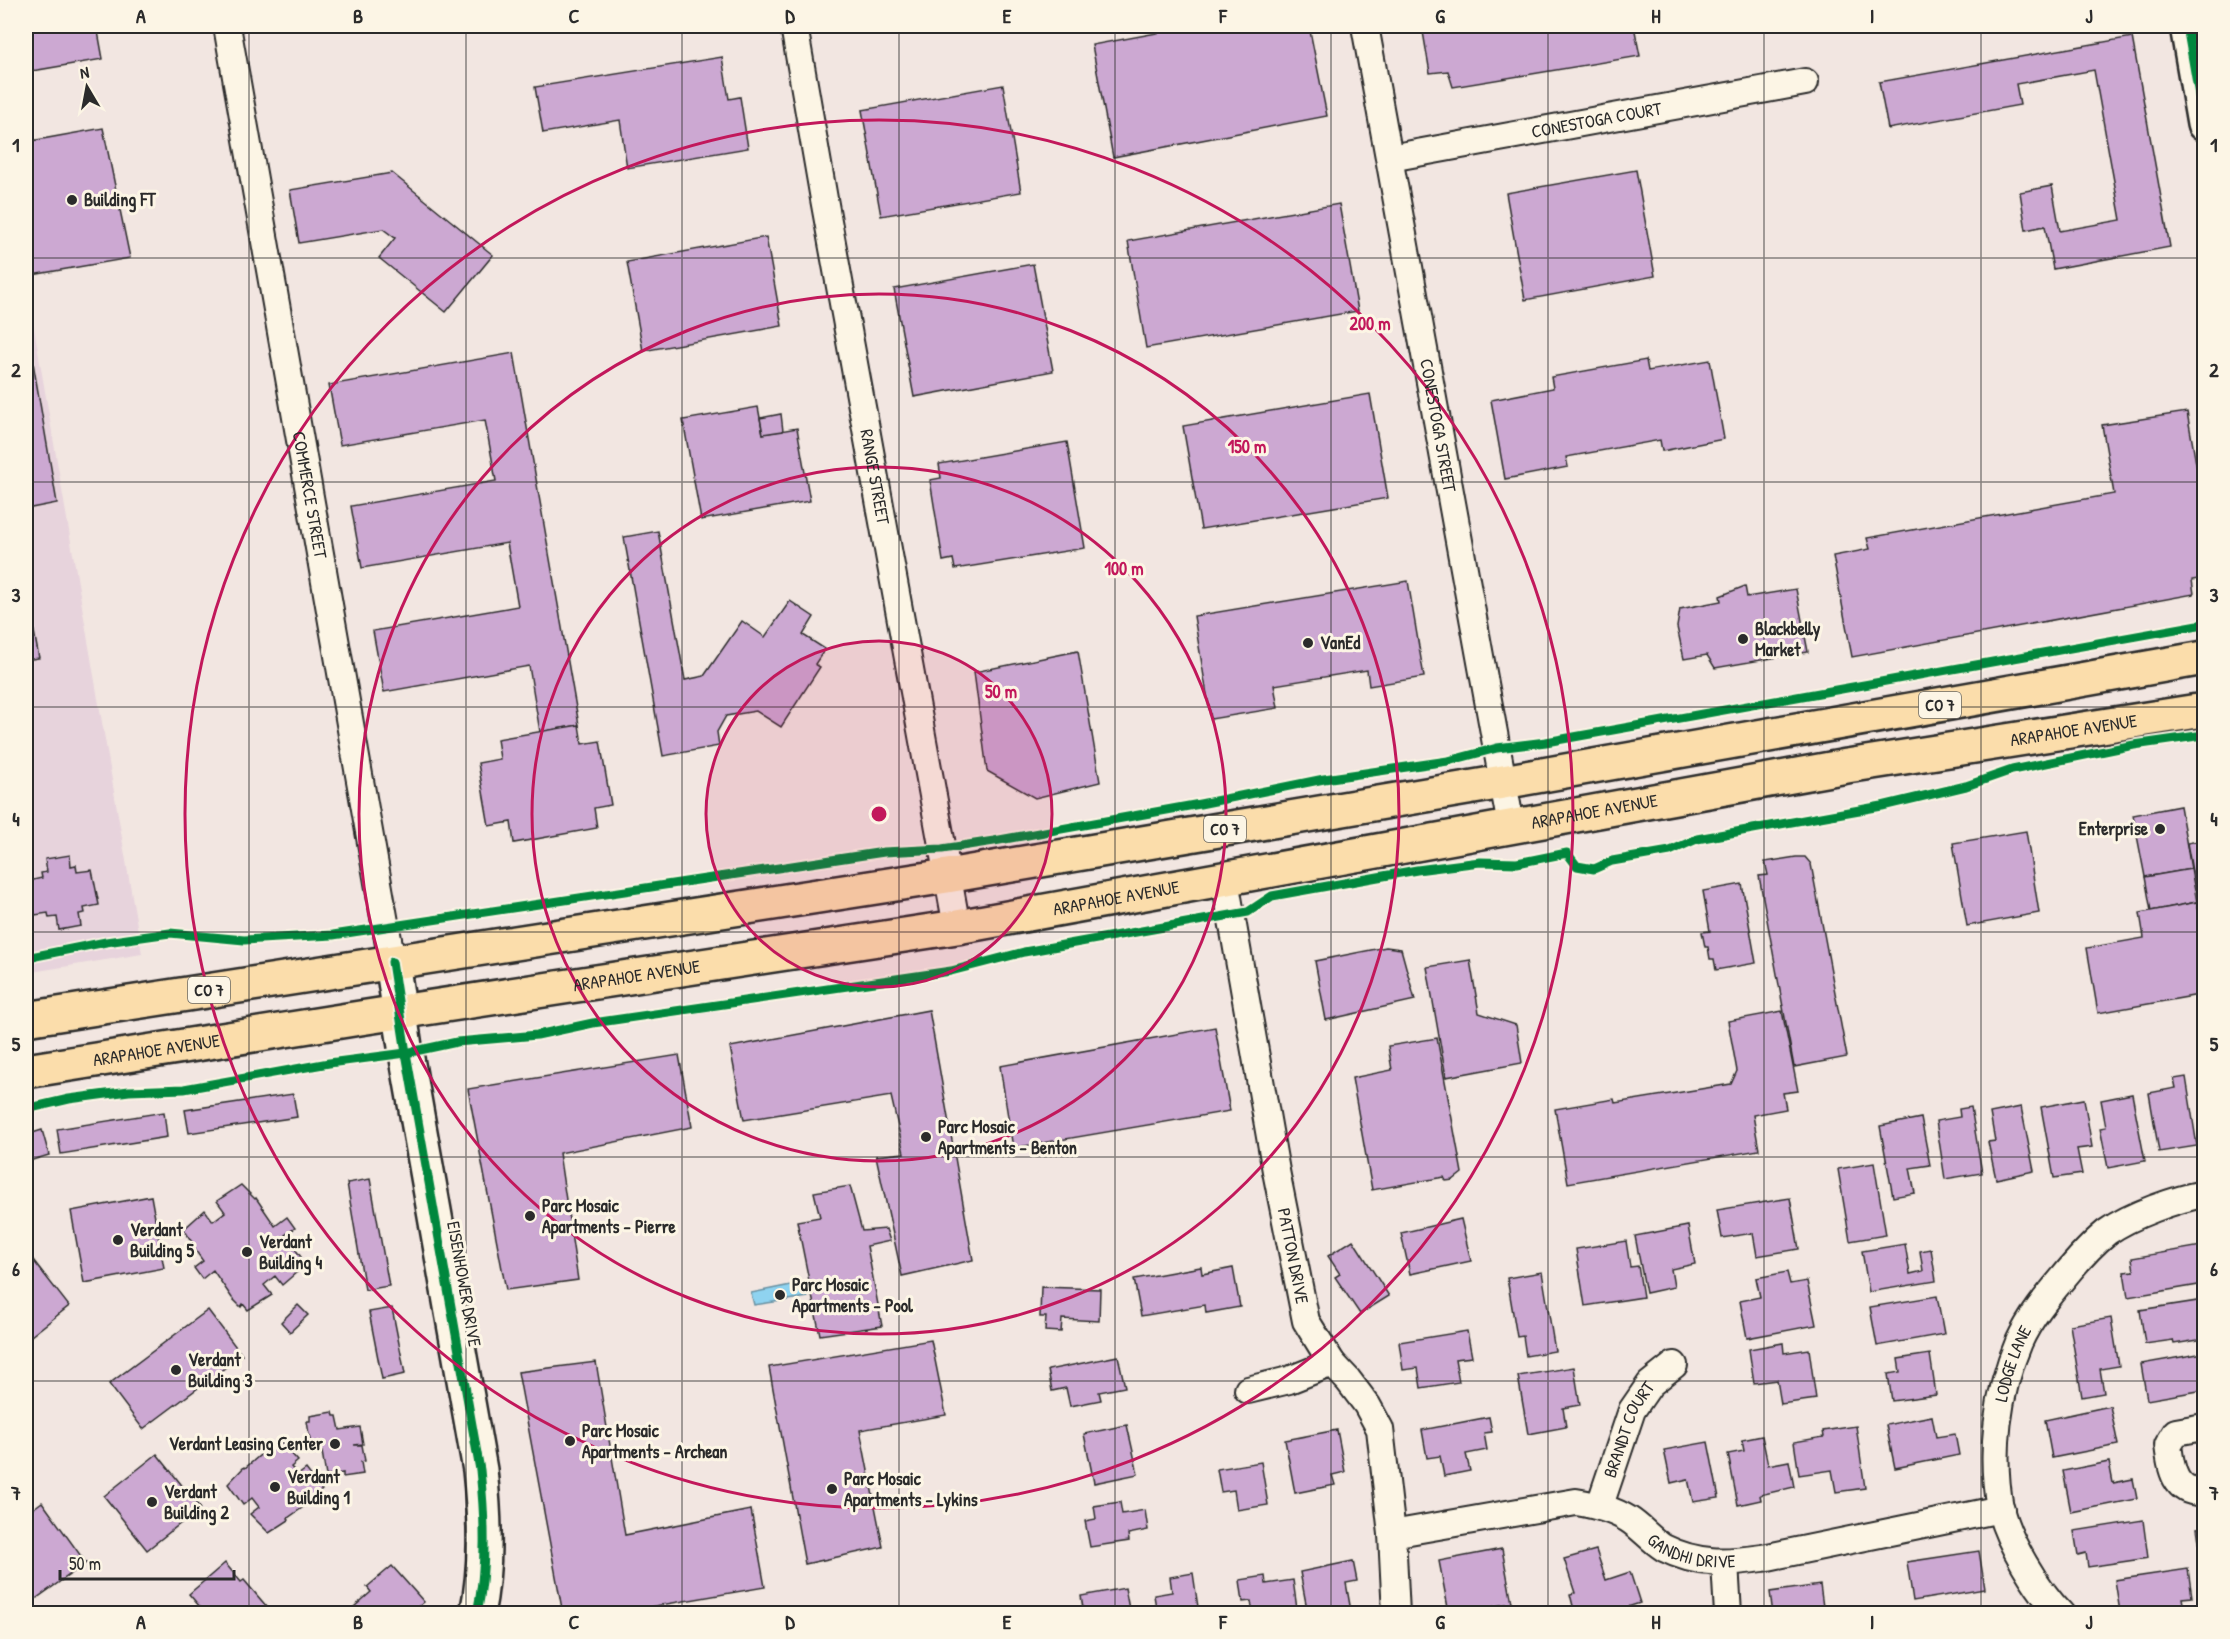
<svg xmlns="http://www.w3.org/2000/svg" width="2230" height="1639" viewBox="0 0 2230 1639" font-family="'Patrick Hand',sans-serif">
<rect width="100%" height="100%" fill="#f2e6e1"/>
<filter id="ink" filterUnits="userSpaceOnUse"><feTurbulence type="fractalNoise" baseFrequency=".0167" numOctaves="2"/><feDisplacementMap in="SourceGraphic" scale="12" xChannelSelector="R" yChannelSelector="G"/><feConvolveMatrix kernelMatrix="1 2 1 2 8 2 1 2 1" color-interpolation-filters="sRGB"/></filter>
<g filter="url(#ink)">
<polygon fill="#e7d3dc" points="33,322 142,954 26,973 26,323"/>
<polygon fill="#8fd3f0" stroke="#6790a1" stroke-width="1.5" points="806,1282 808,1297 754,1305 751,1293"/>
<g fill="#cca8d2" stroke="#2b2b2b" stroke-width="1.5">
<polygon points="26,26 97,26 103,59 26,72"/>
<polygon points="1194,26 1309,26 1327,116 1113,157 1092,45"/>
<polygon points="1422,26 1634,26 1640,56 1453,87 1448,71 1430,73"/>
<polygon points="2132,37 2170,247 2053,269 2045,226 2026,230 2020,192 2052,186 2060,231 2121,220 2094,70 2016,84 2020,105 1888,129 1879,82"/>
<polygon points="722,57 729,99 740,97 748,148 627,168 620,120 543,133 535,87"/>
<polygon points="1003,85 1021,192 881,216 862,110"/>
<polygon points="103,128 130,258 26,276 26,142"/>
<polygon points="1636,170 1655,276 1525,300 1506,193"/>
<polygon points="392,173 493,255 446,312 379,258 395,238 383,229 299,243 290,190"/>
<polygon points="1339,204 1358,311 1146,348 1128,241"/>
<polygon points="766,237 782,326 643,351 627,262"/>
<polygon points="1033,264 1053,371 914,397 894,289"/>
<polygon points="31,351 57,503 26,509 26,352"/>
<polygon points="514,353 579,725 540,732 529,666 384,692 373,631 518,606 507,543 362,568 351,506 496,481 485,420 340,445 329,385"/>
<polygon points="1646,360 1648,371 1710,360 1724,439 1662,451 1660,440 1566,457 1568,467 1505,479 1491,400 1553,388 1551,377"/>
<polygon points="1370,394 1388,498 1201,529 1183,426"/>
<polygon points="758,407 763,434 797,428 810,501 701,520 683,420"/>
<polygon points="2187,412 2204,509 2204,578 2192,580 2194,594 1852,657 1833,556 1870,549 1867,538 2114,494 2102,425"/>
<polygon points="781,414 783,431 763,434 760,418"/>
<polygon points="1067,442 1085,548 955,569 953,559 943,561 930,480 941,478 939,464"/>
<polygon points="658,531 685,680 704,676 742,621 765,637 790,601 814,617 803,635 825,649 815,664 820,667 781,727 756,711 726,716 717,732 719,746 663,756 624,537"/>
<polygon points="1408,581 1424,677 1369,686 1367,670 1274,685 1278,708 1211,719 1194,616"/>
<polygon points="1745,586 1747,597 1796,589 1808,652 1715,668 1707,655 1684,659 1677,627 1680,609 1721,601 1720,596"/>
<polygon points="29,605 39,658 26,660 26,606"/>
<polygon points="1078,651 1100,782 1035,798 987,771 974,672"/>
<polygon points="579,725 582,744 600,741 611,805 594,808 597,828 514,843 511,822 489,826 478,763 500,759 497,739"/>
<polygon points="2180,806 2191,869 2145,877 2133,815"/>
<polygon points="2026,831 2039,913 1967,926 1953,843"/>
<polygon points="2204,840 2204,886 2195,888 2187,843"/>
<polygon points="70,855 71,866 76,865 77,872 92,870 99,905 84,908 85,913 79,914 81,926 59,930 57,917 49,918 48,913 35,915 29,881 42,878 41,873 47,872 45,859"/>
<polygon points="1796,857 1805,857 1811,864 1847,1057 1794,1067 1759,876 1768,875 1765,862"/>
<polygon points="2191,869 2197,902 2151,911 2145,877"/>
<polygon points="1742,884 1756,963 1716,970 1714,959 1710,959 1708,947 1705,947 1702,932 1710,931 1703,891"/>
<polygon points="2197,902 2204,943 2204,994 2098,1013 2087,948 2144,938 2140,913"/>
<polygon points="1386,947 1401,949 1415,1000 1326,1020 1315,961"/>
<polygon points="1470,960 1479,1013 1516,1025 1522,1063 1446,1077 1427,967"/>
<polygon points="929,1010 973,1260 902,1276 876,1156 904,1153 891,1096 744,1120 730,1047"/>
<polygon points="1782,1011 1798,1091 1783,1093 1786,1109 1753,1115 1759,1150 1568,1183 1555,1109 1614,1099 1615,1103 1731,1084 1737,1071 1728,1021"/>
<polygon points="1215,1027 1230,1111 1013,1148 1000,1066"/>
<polygon points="1437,1038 1462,1173 1453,1180 1446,1181 1444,1177 1372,1190 1352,1078 1392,1070 1388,1046"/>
<polygon points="679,1055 692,1127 559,1153 578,1280 506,1290 468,1089"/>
<polygon points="2186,1077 2197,1146 2159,1152 2149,1093 2176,1088 2174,1079"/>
<polygon points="293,1094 297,1117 189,1133 185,1110"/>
<polygon points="2132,1094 2145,1161 2108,1168 2100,1128 2106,1127 2101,1100"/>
<polygon points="2084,1099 2092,1147 2077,1149 2082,1174 2054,1178 2041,1107"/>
<polygon points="1971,1107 1982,1173 1945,1179 1936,1121 1960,1117 1959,1109"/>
<polygon points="2021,1107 2034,1171 1996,1179 1988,1142 1995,1141 1990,1113"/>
<polygon points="164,1112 167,1137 61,1154 57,1129"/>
<polygon points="1921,1118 1930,1165 1910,1168 1915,1193 1893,1197 1880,1126"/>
<polygon points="42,1130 49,1155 26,1162 26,1135"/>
<polygon points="1874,1163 1886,1235 1850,1241 1838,1169"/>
<polygon points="370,1179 389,1286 365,1290 347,1183"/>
<polygon points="241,1185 255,1199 256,1198 275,1226 287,1217 295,1228 285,1235 301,1257 298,1259 304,1266 282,1285 275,1276 264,1285 272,1295 248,1310 243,1304 241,1307 232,1298 213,1270 202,1279 194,1268 203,1261 193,1247 194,1246 184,1229 205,1210 213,1221 225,1212 217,1201"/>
<polygon points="850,1186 862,1231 886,1229 890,1241 867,1246 882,1326 820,1335 797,1221 820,1217 814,1192"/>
<polygon points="151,1196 164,1268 84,1283 71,1211"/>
<polygon points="1790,1198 1799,1249 1757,1256 1753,1233 1722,1238 1717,1210"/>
<polygon points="1461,1219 1471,1261 1410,1274 1401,1233"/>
<polygon points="1688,1226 1695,1264 1671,1269 1674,1287 1646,1293 1635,1236"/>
<polygon points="1353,1240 1389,1296 1360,1314 1335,1277 1340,1274 1328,1256"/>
<polygon points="1626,1241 1630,1267 1638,1266 1643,1297 1585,1306 1576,1249"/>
<polygon points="1905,1244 1910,1274 1923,1271 1920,1251 1931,1249 1936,1281 1869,1292 1862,1251"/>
<polygon points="2201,1246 2204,1267 2204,1284 2128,1297 2124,1272 2134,1271 2132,1258"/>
<polygon points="26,1251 69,1306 26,1340"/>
<polygon points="1201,1267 1202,1274 1233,1268 1240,1307 1206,1313 1205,1305 1141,1316 1134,1279"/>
<polygon points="1542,1272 1555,1351 1526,1356 1523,1336 1517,1337 1507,1278"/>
<polygon points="1787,1272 1790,1284 1807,1281 1816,1325 1747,1338 1740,1301 1760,1297 1756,1278"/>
<polygon points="1041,1287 1100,1289 1099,1321 1062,1319 1061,1332 1045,1331 1046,1317 1040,1317"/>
<polygon points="1937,1296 1944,1334 1877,1346 1870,1307"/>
<polygon points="2204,1300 2204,1339 2174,1344 2173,1340 2145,1344 2140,1310"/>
<polygon points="298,1305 308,1315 290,1332 281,1322"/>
<polygon points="392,1308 405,1374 382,1379 369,1312"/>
<polygon points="208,1310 242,1355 143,1429 109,1384"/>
<polygon points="2111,1318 2119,1366 2100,1369 2104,1393 2082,1397 2070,1325"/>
<polygon points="1467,1331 1472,1357 1455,1359 1459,1382 1421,1388 1418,1368 1403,1370 1399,1342"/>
<polygon points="931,1340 946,1415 860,1430 883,1547 805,1564 769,1367"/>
<polygon points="1783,1343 1784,1353 1809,1349 1816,1399 1781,1404 1777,1380 1754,1383 1749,1349"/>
<polygon points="2204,1353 2204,1390 2147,1400 2141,1364"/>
<polygon points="1930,1354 1936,1395 1892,1401 1888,1374 1900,1372 1898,1359"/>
<polygon points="1118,1356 1125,1387 1099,1392 1101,1400 1070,1406 1066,1388 1052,1391 1048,1370"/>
<polygon points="596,1362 625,1535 751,1510 765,1587 609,1614 563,1614 518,1372"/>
<polygon points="1574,1367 1580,1405 1563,1408 1566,1427 1528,1434 1518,1376"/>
<polygon points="2110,1406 2118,1445 2052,1458 2045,1420"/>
<polygon points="333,1412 334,1416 337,1416 340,1430 360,1427 363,1444 354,1445 362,1445 365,1461 361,1462 363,1474 343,1477 343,1473 326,1476 322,1452 312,1454 307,1421 310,1421 310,1416"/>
<polygon points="1932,1416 1936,1437 1955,1434 1959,1455 1895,1468 1886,1425"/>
<polygon points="1489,1417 1492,1432 1484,1433 1487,1450 1466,1454 1470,1471 1444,1476 1440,1456 1427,1458 1422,1430"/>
<polygon points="1127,1425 1138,1474 1094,1483 1084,1434"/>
<polygon points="1856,1426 1865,1488 1836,1492 1832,1470 1799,1475 1794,1442 1824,1437 1823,1431"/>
<polygon points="1337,1430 1345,1472 1332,1475 1335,1485 1295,1493 1285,1440"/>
<polygon points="1762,1436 1768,1465 1789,1461 1794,1487 1760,1495 1761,1500 1738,1505 1728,1454 1744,1451 1742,1440"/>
<polygon points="280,1441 298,1461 291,1467 298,1475 306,1469 322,1490 315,1496 316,1498 288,1518 289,1520 269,1533 250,1514 259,1507 252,1498 243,1505 228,1484 244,1467 245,1468 272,1445 273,1447"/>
<polygon points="1708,1442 1719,1498 1693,1502 1688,1479 1671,1483 1664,1450"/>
<polygon points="157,1454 200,1508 147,1550 104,1496"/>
<polygon points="1261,1462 1268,1505 1237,1510 1234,1490 1221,1492 1217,1469"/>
<polygon points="2109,1462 2113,1483 2133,1479 2137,1499 2071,1512 2063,1471"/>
<polygon points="42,1502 86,1563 27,1605 26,1602 26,1514"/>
<polygon points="1120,1502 1122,1514 1145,1510 1148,1530 1128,1534 1129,1541 1090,1547 1085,1521 1096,1519 1094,1506"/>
<polygon points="2143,1520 2148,1558 2088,1567 2086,1553 2078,1555 2074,1531"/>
<polygon points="2204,1527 2204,1574 2197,1528"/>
<polygon points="1502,1549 1512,1603 1494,1606 1495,1613 1491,1614 1467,1614 1466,1609 1449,1613 1439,1561"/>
<polygon points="1596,1550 1606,1580 1630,1572 1640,1603 1606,1614 1575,1614 1570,1594 1575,1593 1564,1559"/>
<polygon points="1979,1551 1985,1589 1913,1601 1907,1562"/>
<polygon points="1353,1561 1357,1581 1346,1583 1351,1611 1340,1614 1308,1614 1300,1572"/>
<polygon points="225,1563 241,1582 244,1580 273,1614 206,1614 189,1594"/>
<polygon points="392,1566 424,1602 410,1614 346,1614 371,1592 367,1587"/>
<polygon points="2188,1569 2192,1597 2182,1598 2184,1609 2153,1614 2152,1607 2120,1612 2115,1580"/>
<polygon points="1193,1573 1199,1614 1157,1614 1154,1595 1172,1592 1170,1577"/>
<polygon points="1265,1576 1266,1584 1293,1580 1297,1609 1275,1614 1253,1614 1251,1601 1243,1602 1240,1580"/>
<polygon points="1820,1585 1824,1614 1773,1614 1770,1592"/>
<polygon points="1125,1588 1130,1614 1084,1614 1081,1596"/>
<polygon points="1996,1605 1997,1614 1945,1614"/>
</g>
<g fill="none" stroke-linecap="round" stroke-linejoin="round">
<g stroke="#2b2b2b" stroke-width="30">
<g id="street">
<path id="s1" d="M 227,26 L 392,962"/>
<path id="s2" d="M 794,26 L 824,199 L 957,927"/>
<path id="s3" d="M 1365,26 L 1511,826"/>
<path id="s4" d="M 1390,158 L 1805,82"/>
<path id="s5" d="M 1225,880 L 1276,1171 L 1306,1321 L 1332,1363 L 1348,1380 L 1367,1405 L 1380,1429 L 1392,1534 L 1396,1614"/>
<polyline points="1248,1390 1289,1380 1332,1363"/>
<path d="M 2204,1427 L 2176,1432 L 2168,1445 C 2171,1468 2174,1494 2204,1492"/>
<path id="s6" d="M 1600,1505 L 1632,1410 L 1650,1384 L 1674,1365"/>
<path id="s7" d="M 1392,1534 L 1576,1502 C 1595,1505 1612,1509 1628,1519 C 1641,1527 1651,1540 1664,1548 C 1698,1565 1726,1563 1763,1558 L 2001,1509"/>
<polyline points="1725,1563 1728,1614"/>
<path id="s8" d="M 2061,1614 C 2038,1591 2007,1540 2000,1508 C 1990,1453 1997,1393 2019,1342 C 2030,1318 2046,1298 2063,1278 C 2076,1262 2091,1245 2107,1232 C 2131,1215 2176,1199 2204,1194"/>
</g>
</g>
<g stroke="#2b2b2b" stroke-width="38">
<g id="secondary">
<polyline points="2187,26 2204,124"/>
<path d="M 392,962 L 406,1053 L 480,1470 C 485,1518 487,1566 477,1614"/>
</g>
</g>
<g stroke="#2b2b2b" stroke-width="38">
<g id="primary">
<polyline points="26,1019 947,876 1503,782 2204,658"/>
<path id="s9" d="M 26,1071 L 360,1018 L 957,927 L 1847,766 L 2204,710"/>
</g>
</g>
<use href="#street" stroke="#fcf5e5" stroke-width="26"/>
<use href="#secondary" stroke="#fcf5e5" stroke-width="33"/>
<use href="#primary" stroke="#fbddab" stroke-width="33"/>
<g stroke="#fcf5e5" stroke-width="13">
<g id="cycleway">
<polyline points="2187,26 2204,124"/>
<polyline points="26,958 106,942 170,933 244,940 333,935 884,852 942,849 994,841 1200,804 1324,779 1448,761 1497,748 1546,742 2204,624"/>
<path d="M 392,962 L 406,1053 L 480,1470 C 485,1518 487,1566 477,1614"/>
<polyline points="26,1109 69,1099 129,1091 184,1089 329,1063 406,1053 457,1042 537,1035 593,1023 951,971 1024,952 1248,912 1272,896 1417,870 1480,862 1517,863 1567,853 1577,866 1594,869 1612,861 1670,851 1697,839 1882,806 1966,786 2012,770 2134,745 2204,735"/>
</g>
</g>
<use href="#cycleway" stroke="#00873e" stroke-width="9"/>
</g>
</g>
<path fill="none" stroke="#2b2b2b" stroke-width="1.5" stroke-opacity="0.55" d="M 249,26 L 249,1614M 466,26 L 466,1614M 682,26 L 682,1614M 899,26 L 899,1614M 1115,26 L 1115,1614M 1331,26 L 1331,1614M 1548,26 L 1548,1614M 1764,26 L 1764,1614M 1981,26 L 1981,1614M 26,258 L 2204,258M 26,482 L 2204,482M 26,707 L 2204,707M 26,932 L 2204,932M 26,1157 L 2204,1157M 26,1381 L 2204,1381"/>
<circle cx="879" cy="814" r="173" fill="#c2185b" fill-opacity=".12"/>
<g fill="none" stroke="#c2185b" stroke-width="3">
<circle cx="879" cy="814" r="173"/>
<circle cx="879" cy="814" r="347"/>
<circle cx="879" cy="814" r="520"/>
<circle cx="879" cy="814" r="694"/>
</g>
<g fill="#2b2b2b" stroke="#fcf5e5" stroke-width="2">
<circle cx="72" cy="200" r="6"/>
<circle cx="1743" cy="639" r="6"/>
<circle cx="1308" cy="643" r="6"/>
<circle cx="2160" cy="829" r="6"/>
<circle cx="926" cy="1137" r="6"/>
<circle cx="530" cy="1216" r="6"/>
<circle cx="118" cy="1240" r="6"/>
<circle cx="247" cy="1252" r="6"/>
<circle cx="780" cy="1295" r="6"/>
<circle cx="176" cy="1370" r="6"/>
<circle cx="570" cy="1441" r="6"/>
<circle cx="335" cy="1444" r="6"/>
<circle cx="275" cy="1487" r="6"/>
<circle cx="832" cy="1489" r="6"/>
<circle cx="152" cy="1502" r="6"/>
</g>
<g text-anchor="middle" stroke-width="6" stroke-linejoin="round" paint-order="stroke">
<g fill="#fcf5e5" stroke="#6a6863" stroke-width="1.5">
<rect x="1919" y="692" width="42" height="26" rx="4.5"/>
<rect x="1204" y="816" width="42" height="26" rx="4.5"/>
<rect x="188" y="977" width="42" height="26" rx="4.5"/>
</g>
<g font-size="16" font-weight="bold" fill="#2b2b2b">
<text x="1940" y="711">CO 7</text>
<text x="1225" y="835">CO 7</text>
<text x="209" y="996">CO 7</text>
</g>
<g font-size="18" fill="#2b2b2b" stroke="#fcf5e5">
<text dy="6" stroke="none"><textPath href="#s4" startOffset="210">CONESTOGA COURT</textPath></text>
<text dy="6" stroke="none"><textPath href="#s3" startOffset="406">CONESTOGA STREET</textPath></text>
<text dy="6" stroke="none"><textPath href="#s2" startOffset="458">RANGE STREET</textPath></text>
<text dy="6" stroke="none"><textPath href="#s1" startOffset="476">COMMERCE STREET</textPath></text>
<text dy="6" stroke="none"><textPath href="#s9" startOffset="2076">ARAPAHOE AVENUE</textPath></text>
<text dy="6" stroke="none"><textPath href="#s9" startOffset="1590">ARAPAHOE AVENUE</textPath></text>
<text dy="6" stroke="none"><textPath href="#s9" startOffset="1104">ARAPAHOE AVENUE</textPath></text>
<text dy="6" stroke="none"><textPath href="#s9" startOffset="618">ARAPAHOE AVENUE</textPath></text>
<text dy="6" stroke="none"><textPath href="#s9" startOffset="132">ARAPAHOE AVENUE</textPath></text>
<text dy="6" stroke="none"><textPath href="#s5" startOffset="382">PATTON DRIVE</textPath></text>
<text transform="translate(464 1284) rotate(80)" y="6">EISENHOWER DRIVE</text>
<text dy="6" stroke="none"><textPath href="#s8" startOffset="270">LODGE LANE</textPath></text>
<text dy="6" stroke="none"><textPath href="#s6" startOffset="81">BRANDT COURT</textPath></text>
<text dy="6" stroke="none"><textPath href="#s7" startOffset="316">GANDHI DRIVE</textPath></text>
</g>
<g font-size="18" font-weight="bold" fill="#2b2b2b" stroke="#fcf5e5" text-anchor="start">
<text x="84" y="206">Building FT</text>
<text x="1755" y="635">Blackbelly<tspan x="1755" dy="21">Market</tspan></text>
<text x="1320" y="649">VanEd</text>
<text x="2148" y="835" text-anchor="end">Enterprise</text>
<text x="938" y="1133">Parc Mosaic<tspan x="938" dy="21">Apartments - Benton</tspan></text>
<text x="542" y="1212">Parc Mosaic<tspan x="542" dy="21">Apartments - Pierre</tspan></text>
<text x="130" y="1236">Verdant<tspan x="130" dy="21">Building 5</tspan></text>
<text x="259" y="1248">Verdant<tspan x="259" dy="21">Building 4</tspan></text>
<text x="792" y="1291">Parc Mosaic<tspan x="792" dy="21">Apartments - Pool</tspan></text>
<text x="188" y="1366">Verdant<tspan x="188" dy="21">Building 3</tspan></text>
<text x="582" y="1437">Parc Mosaic<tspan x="582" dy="21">Apartments - Archean</tspan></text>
<text x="323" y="1450" text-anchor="end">Verdant Leasing Center</text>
<text x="287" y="1483">Verdant<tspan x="287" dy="21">Building 1</tspan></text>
<text x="844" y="1485">Parc Mosaic<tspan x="844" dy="21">Apartments - Lykins</tspan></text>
<text x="164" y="1498">Verdant<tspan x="164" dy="21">Building 2</tspan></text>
</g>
</g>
<circle cx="879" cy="814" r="9" fill="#c2185b" stroke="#fcf5e5" stroke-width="3"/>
<g font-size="18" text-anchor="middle" font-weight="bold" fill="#c2185b" stroke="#fcf5e5" stroke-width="6" stroke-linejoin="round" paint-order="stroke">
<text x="1370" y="330">200 m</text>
<text x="1247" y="453">150 m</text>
<text x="1124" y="575">100 m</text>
<text x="1001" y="698">50 m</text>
</g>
<rect width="2230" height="1639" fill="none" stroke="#fcf5e5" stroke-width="66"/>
<g transform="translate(87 87) rotate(350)" stroke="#fcf5e5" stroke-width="4.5" paint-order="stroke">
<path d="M0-4.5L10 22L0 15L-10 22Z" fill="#2b2b2b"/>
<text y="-9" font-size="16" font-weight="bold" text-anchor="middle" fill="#2b2b2b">N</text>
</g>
<path d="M60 1570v9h174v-9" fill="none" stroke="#2b2b2b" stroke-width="3"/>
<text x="69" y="1570" font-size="18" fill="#2b2b2b" stroke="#fcf5e5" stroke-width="4.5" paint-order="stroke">50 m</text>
<rect x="33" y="33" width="2164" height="1573" fill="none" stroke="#2b2b2b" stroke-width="2"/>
<g font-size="20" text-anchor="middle" font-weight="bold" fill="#2b2b2b">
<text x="141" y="23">A</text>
<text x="358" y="23">B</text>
<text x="574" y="23">C</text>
<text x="790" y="23">D</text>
<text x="1007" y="23">E</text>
<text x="1223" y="23">F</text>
<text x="1440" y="23">G</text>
<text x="1656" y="23">H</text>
<text x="1872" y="23">I</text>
<text x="2089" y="23">J</text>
<text x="16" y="152">1</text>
<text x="2214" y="152">1</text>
<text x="16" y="377">2</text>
<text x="2214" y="377">2</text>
<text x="16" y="602">3</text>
<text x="2214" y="602">3</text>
<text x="16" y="826">4</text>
<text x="2214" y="826">4</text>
<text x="16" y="1051">5</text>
<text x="2214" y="1051">5</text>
<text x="16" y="1276">6</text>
<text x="2214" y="1276">6</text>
<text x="16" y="1500">7</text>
<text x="2214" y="1500">7</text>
<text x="141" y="1629">A</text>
<text x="358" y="1629">B</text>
<text x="574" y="1629">C</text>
<text x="790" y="1629">D</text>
<text x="1007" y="1629">E</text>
<text x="1223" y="1629">F</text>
<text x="1440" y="1629">G</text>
<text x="1656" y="1629">H</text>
<text x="1872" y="1629">I</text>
<text x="2089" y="1629">J</text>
</g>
</svg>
